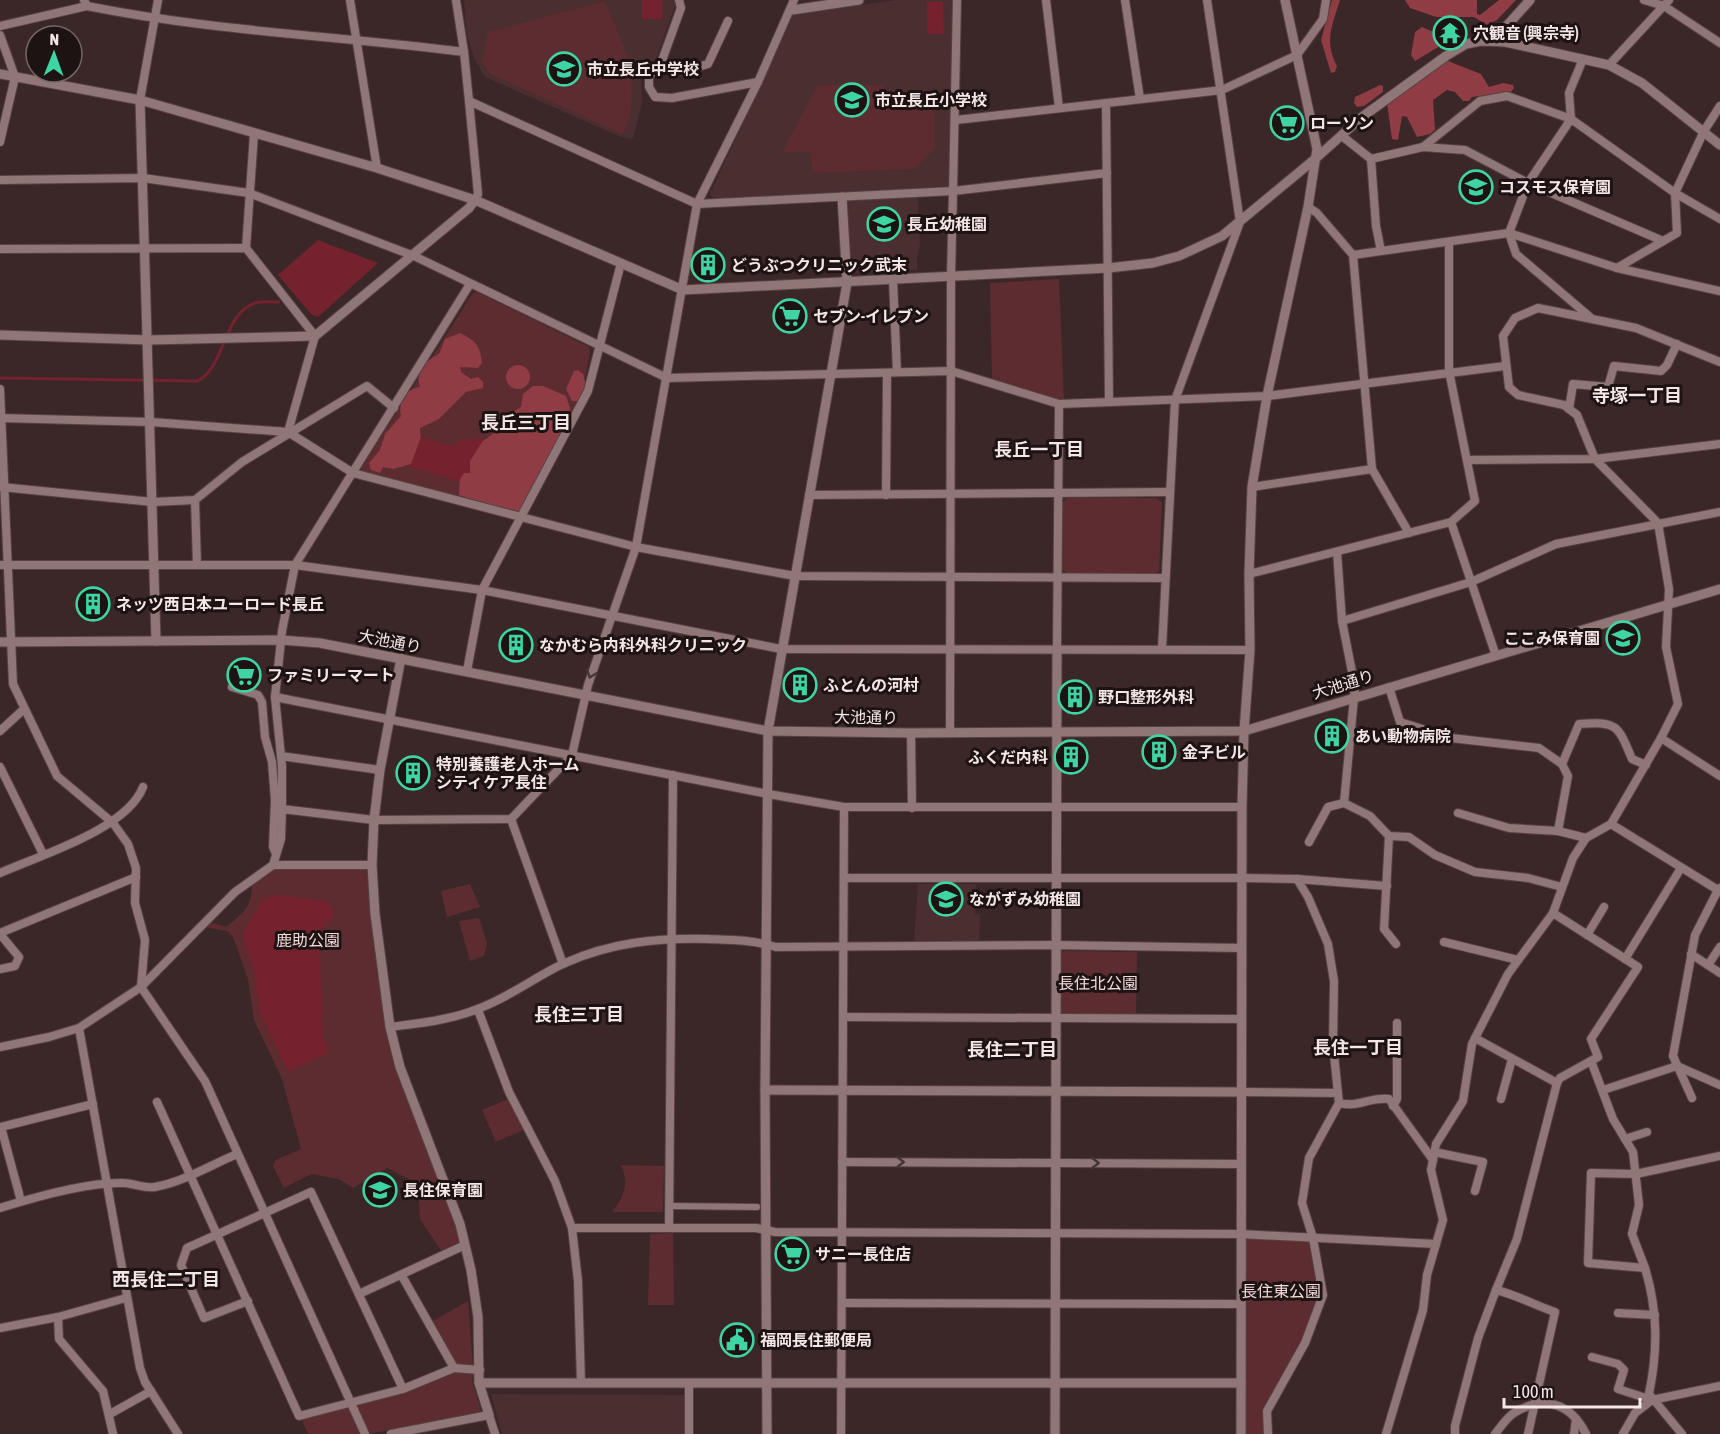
<svg xmlns="http://www.w3.org/2000/svg" width="1720" height="1434" viewBox="0 0 1720 1434" font-family="'Asap Condensed','Noto Sans JP',sans-serif">
<rect width="100%" height="100%" fill="#3c2728"/>
<g fill="#4b2e2f">
<polygon points="464,0 674,0 675,5 654,65 641,73 642,104 633,139 621,137 485,77 474,58 467,35"/>
<polygon points="896,0 954,0 948,186 714,200 710,194 794,14"/>
<polygon points="918,196 920,247 917,257 917,270 854,273 850,268 847,201"/>
<polygon points="918,884 976,884 975,914 980,914 979,944 914,944"/>
<polygon points="491,1394 686,1395 686,1434 502,1434"/>
</g>
<g fill="#5d2c30">
<path d="M 605,1 C 613,21 623,42 629,62 C 633,77 634,123 622,134 L 489,73 L 482,61 L 488,32 Z"/>
<polygon points="818,85 883,85 884,92 934,91 935,148 914,169 812,173 811,152 782,152"/>
<polygon points="1059,279 1064,400 1057,402 992,380 990,283"/>
<polygon points="477,292 589,347 590,352 583,389 519,512 511,513 363,472 361,468 473,293"/>
<polygon points="1067,498 1157,498 1162,503 1159,571 1153,575 1069,574 1063,570 1063,502"/>
<path d="M 372,865 L 390,1027 L 465,1245 L 444,1255 L 420,1219 L 418,1184 L 387,1168 L 353,1188 L 339,1179 L 311,1174 L 284,1188 L 273,1166 L 276,1160 L 301,1149 L 282,1079 L 254,1020 L 248,979 L 233,937 L 227,931 L 205,927 L 210,922 L 226,927 C 247,911 253,904 252,878 L 268,866 Z"/>
<polygon points="470,884 480,907 447,917 441,891"/>
<polygon points="479,918 487,943 484,956 470,961 459,921"/>
<polygon points="1064,951 1137,952 1136,1015 1063,1013 1060,1011 1061,954"/>
<polygon points="508,1099 523,1130 496,1142 482,1110"/>
<path d="M 621,1165 L 664,1166 L 663,1212 L 612,1212 C 625,1196 629,1184 621,1165 Z"/>
<polygon points="673,1233 674,1305 648,1305 650,1234"/>
<polygon points="1240,1234 1313,1238 1323,1295 1305,1343 1267,1411 1268,1434 1241,1434"/>
<polygon points="468,1301 473,1367 456,1365 431,1322"/>
<polygon points="455,1370 474,1372 472,1381 482,1414 368,1434 308,1434 302,1420"/>
</g>
<g fill="#903c44">
<path d="M 1332,0 L 1340,0 C 1332,26 1324,41 1337,66 L 1335,72 L 1331,73 L 1321,40 Z"/>
<polygon points="1405,0 1477,0 1477,14 1480,15 1499,0 1516,0 1497,20 1487,25 1474,17 1436,17 1410,8"/>
<polygon points="1422,27 1443,36 1445,43 1415,61 1411,55 1415,32"/>
<polygon points="1448,61 1481,74 1489,87 1503,83 1513,85 1514,88 1511,92 1472,97 1469,101 1463,101 1455,92 1447,90 1433,100 1435,130 1430,134 1417,137 1407,117 1402,116 1398,140 1392,139 1387,103 1443,62"/>
<polygon points="1380,85 1383,86 1383,92 1364,106 1357,107 1354,103 1355,97"/>
<path d="M 460,333 C 476,341 480,345 482,363 L 478,368 L 460,367 L 461,372 L 471,379 L 478,377 L 483,382 L 483,388 L 466,392 L 439,419 L 420,428 L 421,443 L 415,463 L 393,469 L 383,467 L 380,473 L 371,470 L 369,463 L 380,450 L 385,434 L 401,416 C 398,402 405,389 420,387 C 415,370 425,361 439,354 L 445,339 Z"/>
<circle cx="518" cy="377" r="12"/>
<polygon points="578,370 583,374 586,386 579,401 572,401 566,389 574,371"/>
<polygon points="533,386 543,386 566,396 570,408 568,422 519,515 459,495 460,475 480,443 510,422 513,412 521,407 523,394"/>
</g>
<g fill="#74222d">
<rect x="642" y="0" width="20" height="19"/>
<polygon points="927,2 943,2 944,34 927,34"/>
<polygon points="318,240 378,263 318,317 311,314 278,275"/>
<polygon points="421,437 451,446 457,445 459,440 484,439 470,461 470,473 464,473 459,481 410,467"/>
<polygon points="276,895 323,900 332,906 334,916 319,931 323,1039 330,1052 288,1072 260,1014 254,972 242,935 263,899"/>
</g>
<g fill="none" stroke-linecap="round" stroke-linejoin="round">
<path stroke="#74222d" stroke-width="3" d="M 0,378 L 198,381 C 226,365 223,314 255,303 C 262,301 272,302 279,302"/>
<g stroke="#554344" stroke-width="8">
<polyline id="pedestrian" points="669,1206 757,1207"/>
</g>
<g stroke="#554344" stroke-width="10">
<g id="minor">
<path d="M 84,0 L 87,6 C 211,31 338,36 464,52 L 469,101"/>
<polyline points="350,0 377,168"/>
<polyline points="456,0 464,52"/>
<polyline points="679,0 681,8 660,66 649,76 649,87 655,97 672,98 758,82"/>
<polyline points="1046,0 1059,108"/>
<polyline points="1125,0 1140,99"/>
<polyline points="1644,0 1664,6 1720,43"/>
<polyline points="0,26 87,6"/>
<polyline points="0,35 15,77 0,142"/>
<polyline points="1583,59 1569,93 1571,119 1675,193 1720,219"/>
<polyline points="1609,65 1669,0"/>
<polyline points="660,66 684,71 708,64 728,21"/>
<polyline points="140,100 158,0"/>
<polyline points="1106,103 1109,402"/>
<polyline points="956,120 1222,90 1297,55 1323,19 1326,0"/>
<polyline points="1342,136 1371,159 1423,147 1465,150 1528,183 1663,241"/>
<polyline points="1423,147 1480,101 1507,96 1571,119 1528,183 1509,233 1516,254 1590,317"/>
<polyline points="1371,159 1376,226 1381,251"/>
<polyline points="0,180 143,178 249,193 414,256 667,378 951,371 1059,404 1267,396 1505,366"/>
<polyline points="475,200 478,194 469,101 697,204 953,191 957,0"/>
<polyline points="1308,207 1317,213 1353,255 1372,469 1409,533"/>
<polyline points="246,248 254,134"/>
<polyline points="0,249 246,248 315,336 288,432"/>
<polyline points="1353,255 1509,233 1617,268 1720,291"/>
<polyline points="1617,268 1677,233 1675,193 1704,131 1720,106"/>
<polyline points="893,280 897,372"/>
<polyline points="0,389 13,684 57,776 113,823 128,844 136,868 135,903 145,940 141,987 79,1028 140,1368 145,1382 178,1434"/>
<polyline points="1569,409 1573,384 1608,387 1614,366 1661,371 1667,365 1677,344"/>
<polyline points="0,418 151,422 288,432 353,473 636,547 795,576 1165,578"/>
<polyline points="1467,460 1595,459 1720,444"/>
<polyline points="1,487 153,502 195,500 242,462 367,386 394,408"/>
<polyline points="1252,487 1372,469"/>
<polyline points="809,495 1170,492"/>
<polyline points="886,495 887,373"/>
<polyline points="195,500 197,565"/>
<polyline points="1451,522 1496,656"/>
<polyline points="1337,552 1342,621 1355,687 1344,803"/>
<polyline points="0,565 295,565 482,590 781,649 1250,650"/>
<polyline points="1249,574 1451,522 1475,501 1449,371 1449,242"/>
<polyline points="1342,621 1471,582 1556,544 1720,512"/>
<polyline points="1057,649 1059,404"/>
<polyline points="1162,649 1175,400 1240,222 1207,0"/>
<polyline points="467,671 482,590 588,391 621,263"/>
<polyline points="232,687 258,695 262,702 265,737 272,762 275,800 273,847 276,854"/>
<polyline points="1389,687 1400,722 1451,738 1539,748 1562,764 1568,776 1558,831"/>
<polyline points="275,697 768,794 844,807 1242,807"/>
<polyline points="0,731 24,709"/>
<polyline points="911,733 912,808"/>
<polyline points="950,733 951,276 953,191 1107,173"/>
<polyline points="1661,738 1720,776"/>
<polyline points="281,756 380,770"/>
<path d="M 1562,764 L 1579,724 C 1617,721 1618,725 1632,759 L 1646,765"/>
<polyline points="0,767 43,854"/>
<polyline points="282,809 282,766 275,697 282,631 295,565 470,284"/>
<polyline points="1458,813 1509,828 1558,831 1586,838"/>
<polyline points="511,819 563,964"/>
<polyline points="1611,824 1718,890 1720,888"/>
<polyline points="1389,836 1384,929 1396,944"/>
<polyline points="1309,842 1328,807 1344,803 1370,816 1389,836 1409,837 1435,855 1475,872 1528,878 1562,887"/>
<polyline points="273,865 372,865"/>
<path d="M 0,873 C 41,855 127,829 143,787"/>
<polyline points="844,878 1242,878 1297,879 1387,886"/>
<path d="M 1297,879 L 1308,897 L 1328,944 L 1334,981 L 1333,1045 L 1339,1103 C 1359,1108 1368,1097 1389,1099 L 1433,1160"/>
<polyline points="0,933 136,877"/>
<polyline points="0,934 19,957 15,966 0,969"/>
<polyline points="1587,935 1604,907"/>
<polyline points="1444,942 1518,960"/>
<polyline points="1691,954 1720,973"/>
<polyline points="1625,959 1681,868"/>
<polyline points="1708,965 1720,947"/>
<polyline points="478,1010 509,1092 555,1181 572,1228 756,1228 775,1232 1240,1234 1436,1244"/>
<polyline points="843,1017 1241,1019"/>
<path d="M 390,1027 C 420,1023 452,1020 480,1008 C 510,997 536,976 565,963 C 612,942 657,938 708,939 C 733,940 753,940 776,947 L 1054,945 L 1242,948"/>
<polyline points="1475,1038 1557,1083"/>
<polyline points="0,1047 49,1037 79,1028"/>
<polyline points="1591,1061 1613,1119 1633,1152 1639,1205 1632,1234 1645,1268"/>
<polyline points="1603,1090 1677,1066 1720,1085"/>
<polyline points="1241,1092 1338,1093"/>
<polyline points="1692,1098 1673,1056 1695,935 1718,890"/>
<polyline points="1501,1099 1512,1059"/>
<polyline points="157,1102 299,1416 403,1389 454,1368 480,1370"/>
<polyline points="1393,1106 1397,1099 1397,1023"/>
<polyline points="1625,1139 1647,1132"/>
<polyline points="1434,1152 1483,1162 1475,1191"/>
<polyline points="842,1162 1240,1164"/>
<polyline points="21,1201 1,1127 93,1104"/>
<path d="M 0,1208 C 35,1197 87,1182 123,1183 C 133,1183 145,1189 155,1187 C 183,1182 211,1165 237,1154"/>
<polyline points="669,1227 673,775"/>
<polyline points="572,1228 578,1281 581,1383"/>
<polyline points="402,1276 454,1368"/>
<polyline points="359,1294 465,1245"/>
<polyline points="248,1301 204,1318 181,1265 187,1248 311,1192 403,1389"/>
<polyline points="842,1303 1240,1304"/>
<polyline points="1618,1313 1655,1315"/>
<polyline points="58,1317 59,1339 103,1391 113,1434"/>
<polyline points="0,1328 58,1317 126,1298"/>
<polyline points="1592,1357 1618,1364 1624,1370 1618,1389 1652,1400"/>
<polyline points="689,1384 689,1434"/>
<polyline points="110,1414 151,1391"/>
<polyline points="365,1434 205,1081 141,987 235,892 273,865 281,839 282,809 374,820 511,819 572,755 588,685 636,547 697,204 758,82 794,0"/>
<polyline points="391,1434 489,1415 495,1434"/>
<polyline points="841,1434 844,807"/>
<polyline points="1268,1434 1267,1411 1305,1343 1323,1295 1313,1238 1302,1203 1309,1158 1339,1103"/>
<polyline points="1386,1434 1423,1310 1427,1275 1443,1220 1431,1170 1436,1144 1463,1101 1472,1044 1508,974 1553,913 1573,858 1586,838 1611,824 1661,738 1678,704 1666,647 1669,589 1658,523 1595,459 1577,415 1564,405 1518,395 1509,387 1503,336 1515,318 1538,308 1636,328 1720,362"/>
<polyline points="1455,1434 1455,1426 1478,1338 1496,1290"/>
<path d="M 1495,1434 C 1500,1428 1507,1417 1514,1413 C 1545,1394 1571,1404 1586,1434"/>
<path d="M 1528,1434 L 1555,1312 C 1534,1305 1517,1295 1496,1290 L 1517,1239 L 1557,1083 L 1560,1078 L 1598,1057 L 1591,1039 L 1638,967 L 1553,913"/>
<polyline points="1574,1434 1576,1419"/>
<polyline points="1623,1434 1635,1413 1652,1400 1720,1386"/>
<path d="M 1682,1434 L 1649,1394 C 1658,1350 1658,1311 1645,1268 L 1588,1263 L 1591,1173 L 1636,1174 L 1720,1156"/>
</g>
</g>
<g stroke="#554344" stroke-width="11">
<g id="tertiary">
<polyline points="792,10 859,0"/>
<polyline points="1494,40 1530,0"/>
<polyline points="0,74 140,100 377,168 475,200 683,290 1108,268 1153,263 1179,256 1222,236 1315,159 1362,117 1446,56 1466,44 1481,41 1505,42 1609,65 1642,83 1720,145"/>
<polyline points="140,100 156,641"/>
<polyline points="0,335 149,340 315,336 469,208 475,200"/>
<polyline points="0,642 281,640 320,643 768,731 911,733 1244,731 1720,589"/>
<polyline points="401,658 380,770 374,820 372,865 375,914 390,1027 400,1067 460,1224 471,1270 478,1317 479,1383 489,1415"/>
<polyline points="765,1090 1241,1092"/>
<polyline points="479,1383 1241,1383"/>
<polyline points="767,1434 765,1090 768,731 847,283 842,197"/>
<polyline points="1055,1434 1057,649"/>
<polyline points="1241,1434 1242,807 1244,731 1250,650 1249,574 1252,487 1267,396 1308,207 1317,149 1285,0"/>
</g>
</g>
<use href="#pedestrian" stroke="#907676" stroke-width="6"/>
<use href="#minor" stroke="#907676" stroke-width="8"/>
<use href="#tertiary" stroke="#907676" stroke-width="9"/>
</g>
<defs><path id="oneway-chevron" d="M-2-3.5L2.5 0L-2 3.5" fill="none" stroke-width="1.6" stroke-linecap="round" stroke-linejoin="round" transform="scale(1.5)"/></defs>
<g stroke="#453636">
<use href="#oneway-chevron" transform="translate(591 674) rotate(110)"/>
<use href="#oneway-chevron" transform="translate(900 1162)"/>
<use href="#oneway-chevron" transform="translate(1095 1163)"/>
</g>
<defs>
<g id="temple-ring" transform="scale(1.725)"><circle r="9.5" fill="#1d1313" stroke="#3ed4a3" stroke-width="1.5"/><path d="M0-6L5-2H3V0L6.5 2.5H4V6H1.5V3h-3V6H-4V2.5H-6.5L-3 0V-2H-5Z" fill="#3ed4a3"/></g>
<g id="school-ring" transform="scale(1.725)"><circle r="9.5" fill="#1d1313" stroke="#3ed4a3" stroke-width="1.5"/><path d="M0-5L7-2L0 1L-7-2ZM-4 1L0 2.5L4 1V4Q0 6-4 4Z" fill="#3ed4a3"/></g>
<g id="supermarket-ring" transform="scale(1.725)"><circle r="9.5" fill="#1d1313" stroke="#3ed4a3" stroke-width="1.5"/><path d="M-6-5.5h2.5l.6 2H6L4.5 2H-2.5L-4.4-4H-6ZM-1.5 3.2a1.3 1.3 0 1 0 .1 0ZM3 3.2a1.3 1.3 0 1 0 .1 0Z" fill="#3ed4a3"/></g>
<g id="building-ring" transform="scale(1.725)"><circle r="9.5" fill="#1d1313" stroke="#3ed4a3" stroke-width="1.5"/><path d="M-4-6H4V6H1V3H-1V6H-4ZM-2.5-4.3h1.7v1.8h-1.7ZM.8-4.3h1.7v1.8H.8ZM-2.5-1h1.7V.8h-1.7ZM.8-1h1.7V.8H.8Z" fill="#3ed4a3"/></g>
<g id="civic-ring" transform="scale(1.725)"><circle r="9.5" fill="#1d1313" stroke="#3ed4a3" stroke-width="1.5"/><path d="M-.6-6.5H3V-4.5H.6V-3L4-1V1h2V6H-6V1h2V-1L-.6-3ZM-1.2 2.5V6h2.4V2.5Z" fill="#3ed4a3"/></g>
</defs>
<g fill-rule="evenodd">
<use href="#temple-ring" x="1450" y="33"/>
<use href="#school-ring" x="564" y="69"/>
<use href="#school-ring" x="852" y="100"/>
<use href="#supermarket-ring" x="1287" y="123"/>
<use href="#school-ring" x="1476" y="187"/>
<use href="#school-ring" x="884" y="224"/>
<use href="#building-ring" x="708" y="265"/>
<use href="#supermarket-ring" x="790" y="316"/>
<use href="#building-ring" x="93" y="604"/>
<use href="#school-ring" x="1623" y="638"/>
<use href="#building-ring" x="516" y="645"/>
<use href="#supermarket-ring" x="244" y="675"/>
<use href="#building-ring" x="800" y="685"/>
<use href="#building-ring" x="1075" y="697"/>
<use href="#building-ring" x="1332" y="736"/>
<use href="#building-ring" x="1159" y="752"/>
<use href="#building-ring" x="1071" y="757"/>
<use href="#building-ring" x="413" y="773"/>
<use href="#school-ring" x="946" y="899"/>
<use href="#school-ring" x="380" y="1190"/>
<use href="#supermarket-ring" x="792" y="1254"/>
<use href="#civic-ring" x="737" y="1340"/>
</g>
<g text-anchor="middle" stroke-width="6" stroke-linejoin="round" paint-order="stroke">
<g font-size="16" font-weight="bold" fill="#f5e6e6" stroke="#1d1313" text-anchor="start">
<text x="1473" y="39">穴観音 (興宗寺)</text>
<text x="587" y="75">市立長丘中学校</text>
<text x="875" y="106">市立長丘小学校</text>
<text x="1310" y="129">ローソン</text>
<text x="1499" y="193">コスモス保育園</text>
<text x="907" y="230">長丘幼稚園</text>
<text x="731" y="271">どうぶつクリニック武末</text>
<text x="813" y="322">セブン-イレブン</text>
<text x="116" y="610">ネッツ西日本ユーロード長丘</text>
<text x="1600" y="644" text-anchor="end">ここみ保育園</text>
<text x="539" y="651">なかむら内科外科クリニック</text>
<text x="267" y="681">ファミリーマート</text>
<text x="823" y="691">ふとんの河村</text>
<text x="1098" y="703">野口整形外科</text>
<text x="1355" y="742">あい動物病院</text>
<text x="1182" y="758">金子ビル</text>
<text x="1048" y="763" text-anchor="end">ふくだ内科</text>
<text x="436" y="770">特別養護老人ホーム<tspan x="436" dy="18">シティケア長住</tspan></text>
<text x="969" y="905">ながずみ幼稚園</text>
<text x="403" y="1196">長住保育園</text>
<text x="815" y="1260">サニー長住店</text>
<text x="760" y="1346">福岡長住郵便局</text>
</g>
<g font-size="16" fill="#f5e6e6" stroke="#1d1313">
<text transform="translate(390 641) rotate(11)" y="6">大池通り</text>
<text transform="translate(1343 684) rotate(-17)" y="6">大池通り</text>
<text transform="translate(866 717) rotate(1)" y="6">大池通り</text>
</g>
<g font-size="16" fill="#f3d9da" stroke="#1d1313">
<text x="308" y="946">鹿助公園</text>
<text x="1098" y="989">長住北公園</text>
<text x="1281" y="1297">長住東公園</text>
</g>
<g font-size="18" font-weight="bold" fill="#f5e6e6" stroke="#1d1313">
<text x="1637" y="402">寺塚一丁目</text>
<text x="526" y="429">長丘三丁目</text>
<text x="1039" y="456">長丘一丁目</text>
<text x="579" y="1021">長住三丁目</text>
<text x="1358" y="1054">長住一丁目</text>
<text x="1012" y="1056">長住二丁目</text>
<text x="166" y="1286">西長住二丁目</text>
</g>
</g>
<g transform="translate(54 54) rotate(1)"><circle r="28" fill="#1d1313" stroke="#736767" stroke-width="1.5"/>
<path d="M0-4.5L10 22L0 15L-10 22Z" fill="#3ed4a3"/>
<text y="-9" font-size="16" font-weight="bold" text-anchor="middle" fill="#f5e6e6">N</text>
</g>
<path d="M1504 1398v9h136v-9" fill="none" stroke="#f5e6e6" stroke-width="3"/>
<text x="1513" y="1398" font-size="18" fill="#f5e6e6" stroke="#1d1313" stroke-width="4.5" paint-order="stroke">100 m</text>
</svg>
